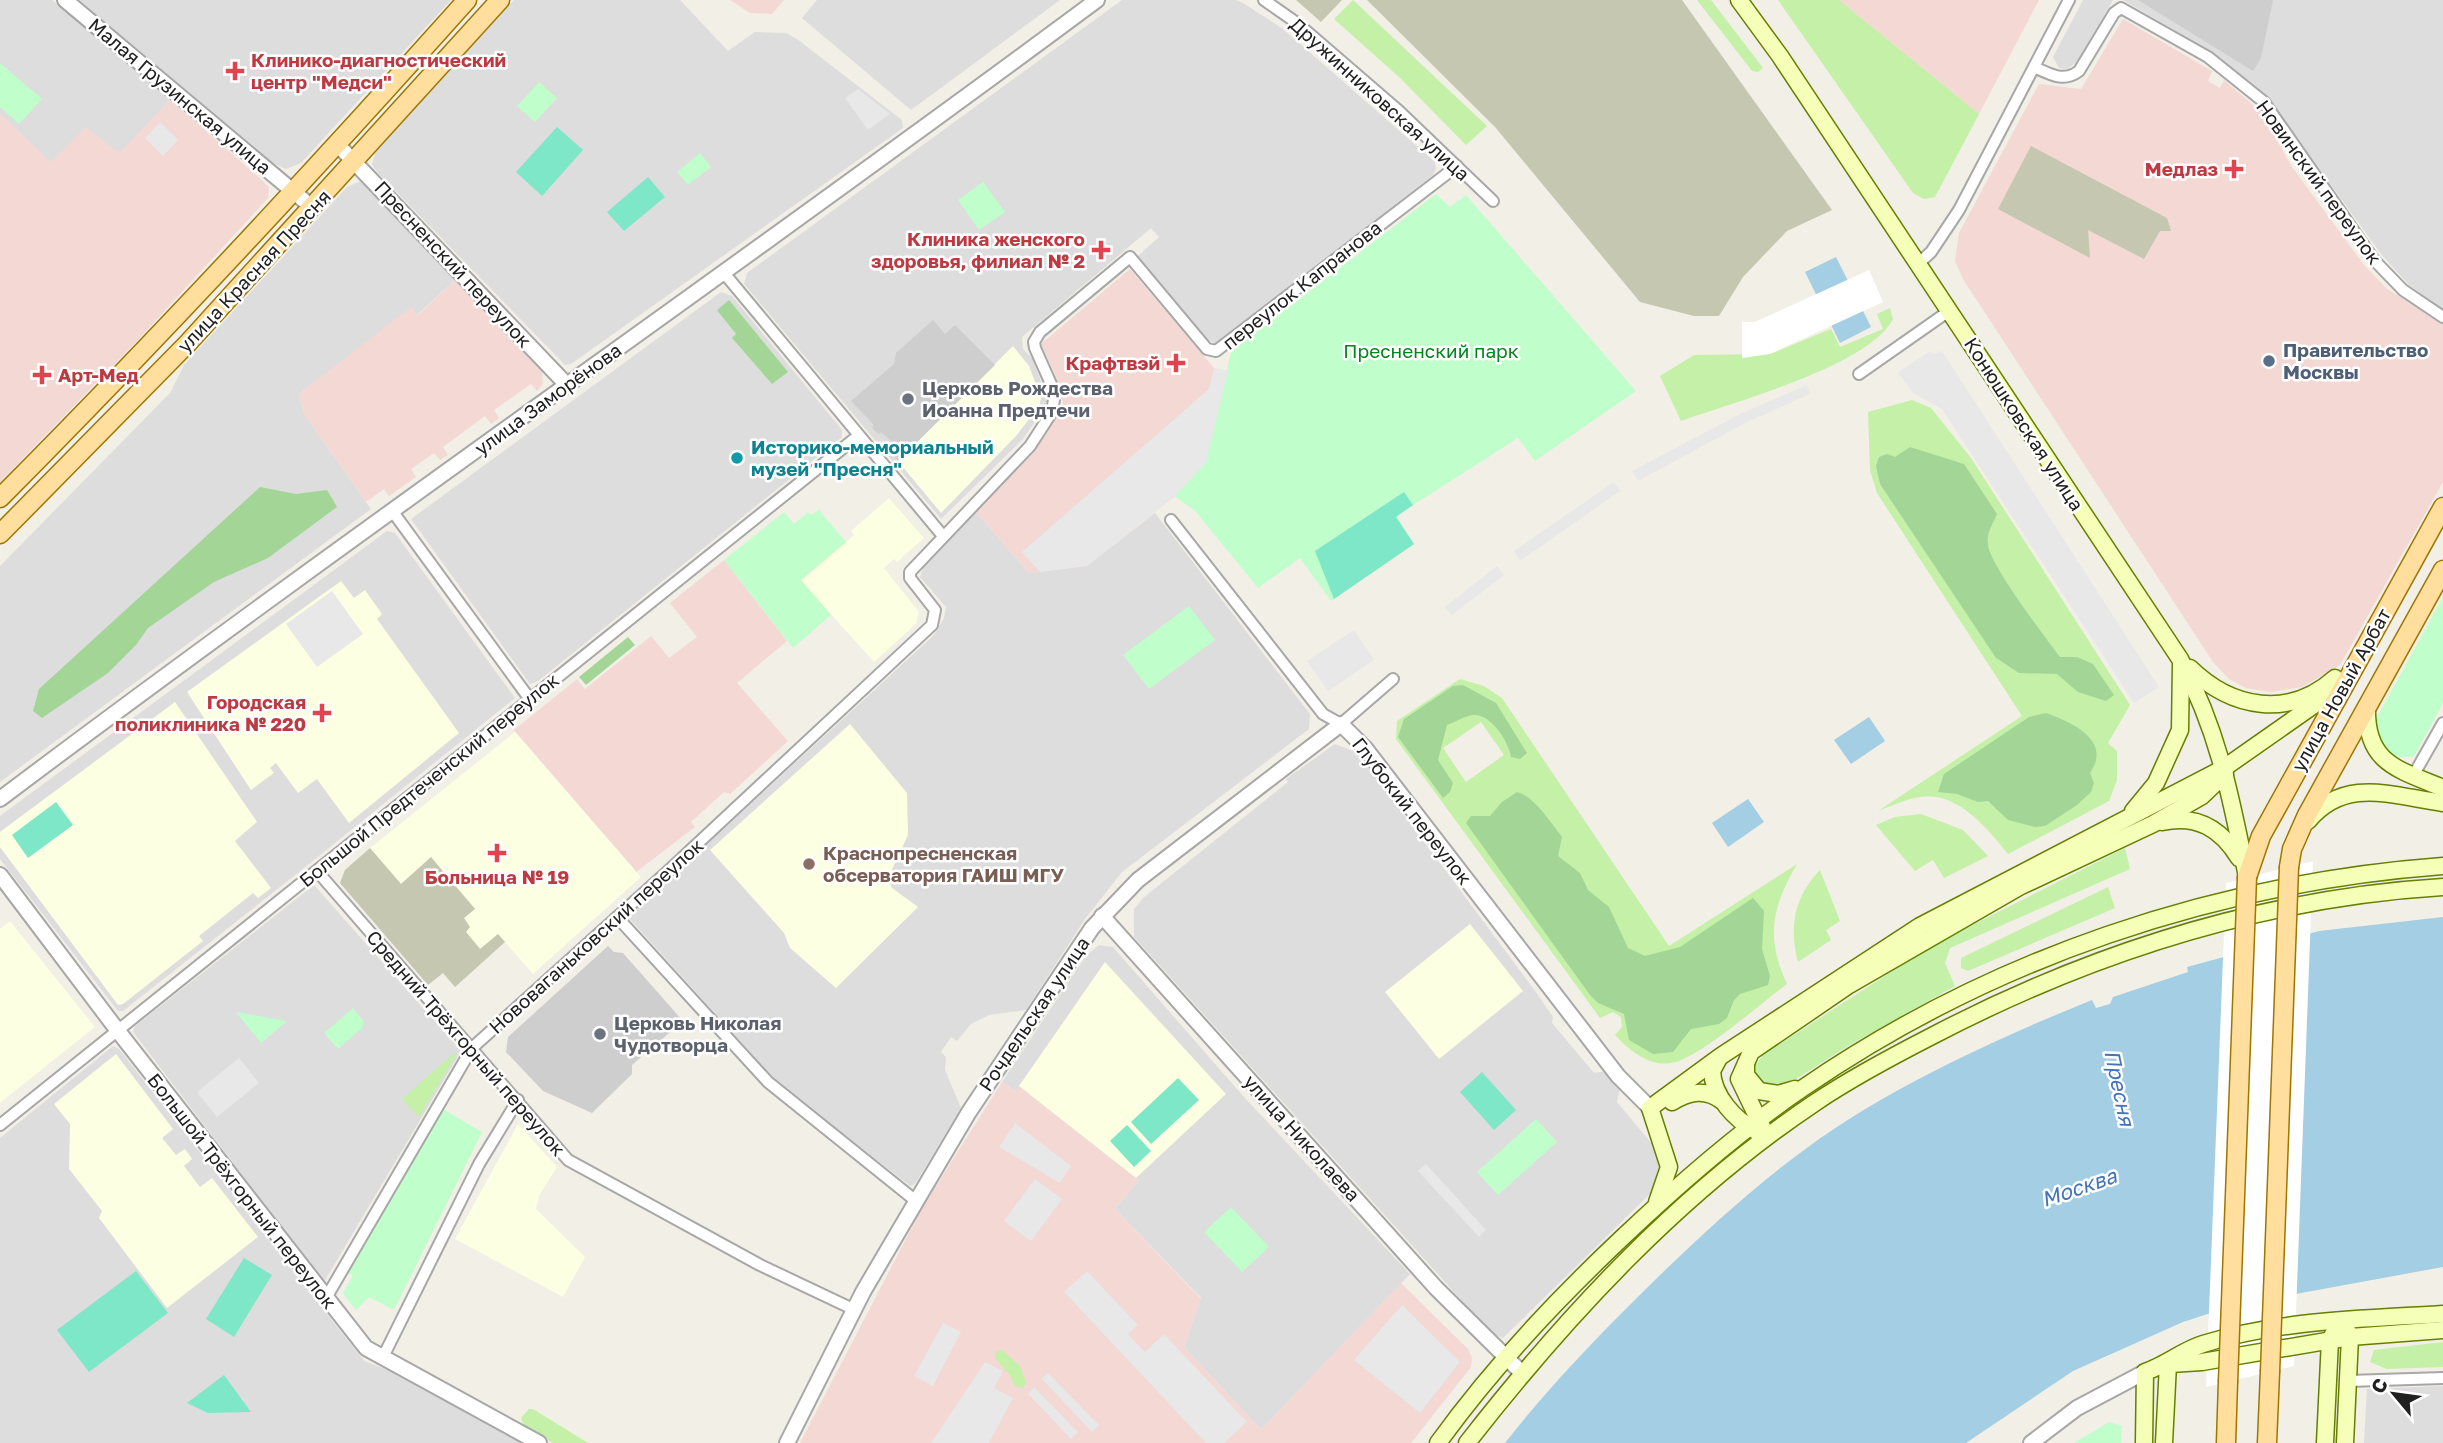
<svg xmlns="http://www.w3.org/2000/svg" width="2443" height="1443" viewBox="0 0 2443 1443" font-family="'Golos Text',sans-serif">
<rect width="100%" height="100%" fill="#f2efe6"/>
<g fill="#dedddd">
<polygon points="0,0 52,0 170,100 119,154 113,150 51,163 0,114"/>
<polygon points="79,0 451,0 301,163 286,169 271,162"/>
<polygon points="514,0 680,0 728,51 755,32 786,33 797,39 902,120 903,128 571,364 565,365 377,172 372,164 376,150"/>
<polygon points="817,0 1060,0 911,110 802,18"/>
<polygon points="1122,0 1236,0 1243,3 1283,29 1435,162 1436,169 1433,175 1216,344 1208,340 1138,256 1159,237 1151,228 1022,337 1023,349 1032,358 1048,399 1045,408 1022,440 941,519 744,284 747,273"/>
<polygon points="2083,0 2113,0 2077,62 2067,69 2059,68 2053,57"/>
<polygon points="2123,0 2443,0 2443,309 2409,285 2381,254 2265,94 2210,51"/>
<polygon points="363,180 386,202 387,209 455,280 417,315 412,308 299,394 304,414 371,509 0,782 0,566 170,393 184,365 347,187"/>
<polygon points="721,292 732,296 842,430 842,437 538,681 530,684 411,519"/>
<polygon points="975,511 1029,573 1087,566 1155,513 1310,714 1309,729 1122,872 1085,919 1026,1010 989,1015 971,1024 957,1041 951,1037 941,1052 946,1057 945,1070 961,1108 915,1184 910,1186 779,1084 628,917 934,635 944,618 946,607 920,577 924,565"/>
<polygon points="387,531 395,533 515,698 299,872 123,1011 118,1011 0,859 0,816"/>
<polygon points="1335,744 1358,753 1538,995 1553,1017 1552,1023 1594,1073 1607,1071 1613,1079 1620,1088 1617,1102 1658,1151 1662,1170 1656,1188 1503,1338 1491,1333 1134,937 1134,909 1143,898 1288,782 1286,779"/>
<polygon points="314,885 461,1051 324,1282 133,1032 135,1026"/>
<polygon points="1099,945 1113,947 1243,1096 1410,1274 1261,1430 1184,1347 1201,1298 1115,1209 1139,1180 1020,1086 1015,1091 1002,1082 1085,957"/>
<polygon points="113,1046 119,1049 364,1361 424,1383 525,1443 0,1443 0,1138"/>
<polygon points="2443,1386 2443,1443 2364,1443 2367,1389"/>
</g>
<g fill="#f3d8d4">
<polygon points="730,0 784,0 772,14 750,13"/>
<polygon points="1839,0 2039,0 1979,114"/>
<polygon points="2123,19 2212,71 2208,81 2220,88 2224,80 2261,112 2292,167 2364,265 2387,289 2443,322 2443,482 2340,665 2302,687 2271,692 2246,688 2229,679 2213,662 1963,279 1955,261 1959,233 2039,84 2081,89"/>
<polygon points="170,100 261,179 269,188 268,198 135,343 0,482 0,114 51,162 86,127 119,153"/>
<polygon points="1130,269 1214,368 1228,371 1206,462 1175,496 1087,566 1029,573 975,511 1045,436 1063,402 1055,374 1041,344"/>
<polygon points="455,280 542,372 543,384 537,391 531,384 494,410 499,418 491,424 485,416 443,447 448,455 440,460 434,453 411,469 416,477 389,496 384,489 366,502 304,414 299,394 411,307 418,315"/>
<polygon points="724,560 787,641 737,683 788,741 730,794 724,792 714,801 691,822 695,827 636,872 514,730 577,679 585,689 651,636 669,658 697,637 670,603"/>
<polygon points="1002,1082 1015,1091 1019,1086 1139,1180 1115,1209 1201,1299 1184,1347 1261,1430 1401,1283 1468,1349 1472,1358 1471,1367 1411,1443 800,1443 922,1208"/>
</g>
<g fill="#fcffe2">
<polygon points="1013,346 1029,366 1041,398 1039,406 1016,436 941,513 898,461"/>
<polygon points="889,498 924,538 897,562 894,559 884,568 919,612 916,624 874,662 801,581 854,535 851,531"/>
<polygon points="341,581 354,598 365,590 382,614 377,619 459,733 349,823 317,779 298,793 276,763 270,768 274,773 251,790 187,692"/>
<polygon points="175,702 257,822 235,841 271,888 258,898 253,893 199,936 203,941 123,1004 118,1005 0,847 0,832"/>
<polygon points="850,724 907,793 908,835 888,878 892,888 918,907 836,988 790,948 784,933 710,850"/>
<polygon points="515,732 641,877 533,974 498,934 481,949 465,931 464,918 475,909 431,858 401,884 370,848"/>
<polygon points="10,921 95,1027 0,1103 0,929"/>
<polygon points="1470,924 1523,991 1439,1059 1385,992"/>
<polygon points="1105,962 1226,1094 1136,1178 1019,1086"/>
<polygon points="116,1054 173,1129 162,1138 176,1155 185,1149 192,1159 184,1166 200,1187 212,1178 258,1237 167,1308 99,1218 102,1211 69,1169 70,1124 54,1104"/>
<polygon points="518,1124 557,1167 539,1196 536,1209 585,1257 563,1297 455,1239"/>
</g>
<g fill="#cecece">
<polygon points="2138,0 2273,0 2261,58 2253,71"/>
<polygon points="933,320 945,334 955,325 995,365 898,461 889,450 892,442 881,432 879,434 875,431 872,428 874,425 851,401 894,364 896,353"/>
<polygon points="608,946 614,952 623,953 683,1021 632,1065 632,1074 592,1113 543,1091 506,1052 508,1037"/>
</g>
<g fill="#c5c7b0">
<polygon points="1296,0 1342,0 1321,22"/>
<polygon points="1367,0 1682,0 1832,210 1787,231 1743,277 1719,316 1694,316 1640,302 1495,127"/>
<polygon points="2031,146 2167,218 2171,231 2160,231 2144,259 2088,230 2090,258 1998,209"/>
<polygon points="370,848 401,884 431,857 475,909 464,918 470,927 466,932 480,949 498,934 505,942 455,987 443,973 428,985 340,883 345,870"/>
</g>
<g fill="#c4f0a8" fill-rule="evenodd">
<polygon points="1353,0 1487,126 1466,145 1399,77 1334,19"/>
<polygon points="1697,0 1711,0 1763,68 1758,72 1752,71"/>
<polygon points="1778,0 1839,0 1979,114 1935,197 1924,199 1913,193"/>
<path d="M 1890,308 L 1893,319 C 1869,366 1733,402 1681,421 L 1660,376 L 1694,355 L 1770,354 L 1831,329 L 1840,347 L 1883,329 L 1877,314 Z"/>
<path d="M 1912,400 L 1931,408 L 1971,458 L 2130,705 L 2108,743 L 2117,751 L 2117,780 L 2109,801 L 2008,854 C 1988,829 1957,791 1920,797 C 1906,799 1891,806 1878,811 L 2022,716 L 1877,493 L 1870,470 L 1868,412 Z"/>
<path d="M 1460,679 L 1484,686 L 1502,698 L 1669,946 L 1797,864 C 1772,908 1765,936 1787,984 C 1762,1002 1699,1059 1671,1063 C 1649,1067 1629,1050 1615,1035 L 1622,1027 L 1621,1017 L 1613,1012 L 1600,1018 L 1396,739 L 1397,721 ZM 1481,722 L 1504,755 L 1466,782 L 1443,748 Z"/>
<polygon points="1921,814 1963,830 1988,856 1944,878 1933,860 1915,871 1876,825 1895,817"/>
<polygon points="2125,848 2130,869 1950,948 1945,963 1955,986 1848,1046 1785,1086 1772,1091 1755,1078 1756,1064 1763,1055 1931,946"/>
<path d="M 1820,870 L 1840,921 L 1826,930 L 1831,940 L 1798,962 C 1789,927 1794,897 1820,870 Z"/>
<polygon points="2108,887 2115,908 1968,971 1961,968 1961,958"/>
<polygon points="454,1053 456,1055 419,1117 402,1099"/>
<polygon points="2443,1342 2443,1367 2387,1369 2370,1362 2374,1350"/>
<polygon points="1002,1350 1020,1366 1026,1382 1023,1388 1015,1386 1010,1375 995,1358 997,1351"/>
<polygon points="529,1409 533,1409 588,1443 553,1443 524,1426 521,1418"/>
</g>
<g fill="#a3d597">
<polygon points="729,300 788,372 772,384 732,338 736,334 717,310"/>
<path d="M 1910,447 L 1964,464 L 1997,514 C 1993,524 1986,533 1988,545 C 1990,565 2045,637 2060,657 L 2077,657 L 2093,664 L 2114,695 L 2106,701 L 2078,692 L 2057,674 L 2019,673 L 1996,658 L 1880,484 L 1876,466 L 1879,457 L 1887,454 L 1895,457 Z"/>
<polygon points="260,487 296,494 327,490 337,507 268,558 214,582 148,628 136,645 108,673 42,718 33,711 39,689"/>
<polygon points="628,637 635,645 586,685 579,677"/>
<path d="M 1463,685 L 1496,703 L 1527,753 L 1520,759 L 1511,757 C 1509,742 1491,714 1474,715 C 1467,715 1455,722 1447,725 L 1438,760 L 1453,783 L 1450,792 L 1443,798 L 1398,737 L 1404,719 L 1453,686 Z"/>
<path d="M 2046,713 C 2074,723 2112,741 2090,773 L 2094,783 L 2091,792 L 2077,805 L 2045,826 L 2035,827 L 2008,820 L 1988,801 L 1978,802 L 1957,794 L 1938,792 L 1944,774 L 2029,717 Z"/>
<path d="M 1517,792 C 1534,796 1551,823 1562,837 L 1558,856 L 1580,873 L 1588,890 L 1609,907 L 1628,948 L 1645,956 L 1680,947 L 1753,898 L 1764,911 L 1762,949 L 1770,976 L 1768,985 L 1740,994 L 1734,1000 L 1727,1018 L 1719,1024 L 1691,1029 L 1673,1052 L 1653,1054 L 1629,1040 L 1624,1014 L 1598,1003 L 1590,995 L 1466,823 L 1471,816 L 1490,816 L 1502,802 Z"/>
</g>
<g fill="#c0fecb">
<polygon points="0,63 42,99 19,124 0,107"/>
<polygon points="539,82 557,98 535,122 517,106"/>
<polygon points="700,153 711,167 688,185 677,172"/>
<polygon points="983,182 1005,212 979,230 958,200"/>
<polygon points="1436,194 1450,207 1466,195 1636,391 1535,461 1518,438 1396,516 1414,544 1331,601 1300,558 1258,588 1196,512 1175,496 1206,462 1231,352"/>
<polygon points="819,510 846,542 801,580 831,615 793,648 724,560 784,512 794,524 808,512 811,515"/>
<path d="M 2443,597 L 2443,703 L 2414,756 C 2390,761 2384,749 2373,730 L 2376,719 Z"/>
<polygon points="1189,606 1215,640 1149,689 1123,655"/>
<polygon points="353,1008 364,1022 362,1028 338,1049 324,1033"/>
<polygon points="236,1012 287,1021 261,1043"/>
<polygon points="441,1108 482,1132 394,1310 369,1297 356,1310 343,1293 353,1275 348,1273"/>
<polygon points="1536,1119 1557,1142 1498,1195 1477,1172"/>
<polygon points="1231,1207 1269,1247 1242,1272 1204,1232"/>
<polygon points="2109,1422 2122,1426 2121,1443 2074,1443"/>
</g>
<g fill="#7de7c8">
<polygon points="557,127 583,150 542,196 516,172"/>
<polygon points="648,177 665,197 624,231 607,212"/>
<polygon points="1404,492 1413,505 1396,517 1414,544 1334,599 1315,551"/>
<polygon points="56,802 73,825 28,858 12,835"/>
<polygon points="1482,1072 1516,1110 1494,1130 1460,1092"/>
<polygon points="1178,1078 1199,1100 1151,1144 1131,1122"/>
<polygon points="1127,1125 1151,1151 1134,1167 1110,1141"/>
<polygon points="244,1258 272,1275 234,1337 206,1319"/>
<polygon points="136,1271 168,1313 89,1372 57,1330"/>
<polygon points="224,1375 251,1412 208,1413 187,1403"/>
</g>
<g fill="#e8e8e8">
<polygon points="858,89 890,114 868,130 845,98"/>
<polygon points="160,122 178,140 163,156 145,138"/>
<polygon points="1930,351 1933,354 1942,351 2159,687 2134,703 1942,409 1913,393 1898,372"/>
<polygon points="1214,368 1228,371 1206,462 1175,496 1087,566 1040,572 1022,552 1209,389"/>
<polygon points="1807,385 1810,394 1745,423 1638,481 1632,471 1740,414"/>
<polygon points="1614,482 1620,491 1520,561 1514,551"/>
<polygon points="1497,566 1504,575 1452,615 1445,607"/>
<polygon points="332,591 363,634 317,667 286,624"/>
<polygon points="1354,630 1374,660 1328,691 1307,661"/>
<polygon points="239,1058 259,1083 217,1117 197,1092"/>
<polygon points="1015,1123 1071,1166 1060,1183 999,1147"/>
<polygon points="1426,1164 1486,1230 1479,1237 1418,1171"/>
<polygon points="1035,1179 1062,1199 1031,1241 1004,1221"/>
<polygon points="1087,1271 1138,1325 1128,1334 1145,1352 1164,1334 1247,1422 1224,1443 1206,1443 1064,1292"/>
<polygon points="1402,1305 1460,1362 1420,1413 1354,1360"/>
<polygon points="943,1323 961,1332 933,1386 914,1376"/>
<polygon points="985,1362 1003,1371 994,1388 1013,1398 989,1443 931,1443"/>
<polygon points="1048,1373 1099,1425 1092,1432 1042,1379"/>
<polygon points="1034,1387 1078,1432 1071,1439 1028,1394"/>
</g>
<g fill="#a3cee3">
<polygon points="1836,257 1871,327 1840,343 1805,272"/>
<polygon points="1869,717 1885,741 1851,764 1834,740"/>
<polygon points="1748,799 1764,822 1728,847 1712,823"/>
<path d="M 2443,917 L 2443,1267 L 2235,1305 L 2183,1322 L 2073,1371 L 1966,1443 L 1505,1443 C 1551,1384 1603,1331 1656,1279 C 1720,1217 1786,1157 1862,1111 C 1935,1067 2013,1032 2092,1000 L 2096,1008 L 2110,1004 L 2113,997 L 2188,972 L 2187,967 L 2319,931 Z"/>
</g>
<g fill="#fff">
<polygon points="1869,270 1883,302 1770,354 1742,358 1742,322 1755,322"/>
<polygon points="2313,861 2294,1366 2206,1387 2226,883"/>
</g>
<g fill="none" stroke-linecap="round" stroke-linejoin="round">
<g stroke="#a7a7a7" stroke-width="14">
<g id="minor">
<polyline points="1264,0 1297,23 1399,111 1493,201"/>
<path d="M 2034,67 C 2050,74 2063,83 2079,71 L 2114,13 L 2121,8 L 2208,57 L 2264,102 L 2374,260 L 2403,290 L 2443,317"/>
<polyline points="1918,264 1931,252 1959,210 2069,0"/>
<polyline points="724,273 943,536"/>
<polyline points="1859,374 1949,311"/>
<polyline points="393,512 529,698"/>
<polyline points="1171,520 1323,714 1341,724 1393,679"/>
<polyline points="2413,776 2443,723"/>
<polyline points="317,871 568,1160 760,1265 855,1310"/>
<polyline points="617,917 768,1082 916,1201"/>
<polyline points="0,1125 858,436"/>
<polyline points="326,1298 472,1048 666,873 932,625 935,610 910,578 910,572 1030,446 1052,412 1055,393 1035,348 1034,342 1040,332 1130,257 1207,349 1216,351 1457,166"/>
<polyline points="383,1357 479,1164 518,1100"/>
<polyline points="2348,1381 2443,1378"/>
</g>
</g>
<g stroke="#a7a7a7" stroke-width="18">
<g id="tertiary">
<polyline points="65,0 313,208"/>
<polyline points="337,144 567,385"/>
<path d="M 0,799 C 361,527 734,270 1097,0"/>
<polyline points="0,875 118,1031 366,1348 539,1443"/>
<polyline points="1102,916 1436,1288 1522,1373"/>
<polyline points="787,1443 863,1292 927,1183 969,1112 1092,928 1138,880 1341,724 1365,748 1618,1076 1650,1108"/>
<polyline points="2031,1443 2077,1408 2145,1372"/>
</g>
</g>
<g stroke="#657f00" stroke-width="19">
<g id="secondary">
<path d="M 1739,0 L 1780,56 L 2180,659 C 2219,732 2231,798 2247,877"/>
<path d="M 2190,668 C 2232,709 2289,719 2335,678"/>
<path d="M 2367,706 C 2365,763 2397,769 2443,788"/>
<polyline points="2133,811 2156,783 2180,730 2181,665"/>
<path d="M 2308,821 C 2345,776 2392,796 2443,803"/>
<path d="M 2162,822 C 2197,814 2221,829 2239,858"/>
<path d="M 1719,1058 L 1712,1071 C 1713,1096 1735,1120 1756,1131"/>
<polyline points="1746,1064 1746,1075 1759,1091 1778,1094 1795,1089"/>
<path d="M 1672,1102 C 1689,1092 1705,1088 1722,1101"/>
<polyline points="1650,1108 1721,1056 1920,926 2224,768 2344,684"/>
<polyline points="1650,1108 1669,1167 1657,1202"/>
<polyline points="1763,1129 1739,1079 1751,1052 1849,985 2019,887 2153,824 2202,796 2225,774"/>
<polyline points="2170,1364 2202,1362 2350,1337 2443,1330"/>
<path d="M 1438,1443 C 1492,1368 1555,1301 1623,1237 C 1679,1184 1738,1132 1803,1088 C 1992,958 2215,883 2443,866"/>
<path d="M 1467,1443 C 1567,1315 1680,1193 1816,1102 C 1853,1077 1893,1056 1932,1036 C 2091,953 2263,898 2443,887"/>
<path d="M 2144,1443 L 2145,1372 C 2166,1365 2183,1350 2203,1344 C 2280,1320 2363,1319 2443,1314"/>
<polyline points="2164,1443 2168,1364"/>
<polyline points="2325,1443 2330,1340 2335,1331"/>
<polyline points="2345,1443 2350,1337 2346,1328"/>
</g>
</g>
<g stroke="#9d7700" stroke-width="21">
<g id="primary">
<path d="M 0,498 C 161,336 315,170 467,0"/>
<polyline points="0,534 188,343 500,0"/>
<polyline points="2289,867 2292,849 2307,815 2443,570"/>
<polyline points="2247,877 2261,836 2443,507"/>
<polyline points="2226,1443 2228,1382"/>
<polyline points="2267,1443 2270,1372"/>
</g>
</g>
<use href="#minor" stroke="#fff" stroke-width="10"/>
<use href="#tertiary" stroke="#fff" stroke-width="14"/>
<use href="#secondary" stroke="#f5ffb7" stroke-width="16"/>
<use href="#primary" stroke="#ffde9e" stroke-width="18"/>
<g stroke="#9d7700" stroke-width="21" stroke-linecap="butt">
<g id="primary-bridge">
<polyline points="2270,1372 2289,867"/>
<polyline points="2228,1382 2247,877"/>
</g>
</g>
<use href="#primary-bridge" stroke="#ffde9e" stroke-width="18"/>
</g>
<g fill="#e0444e" stroke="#fff" stroke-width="2.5">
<path d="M231.5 60.5h7v7h7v7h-7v7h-7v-7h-7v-7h7z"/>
<path d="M2230.5 158.5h7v7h7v7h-7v7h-7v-7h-7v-7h7z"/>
<path d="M1097.5 239.5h7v7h7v7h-7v7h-7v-7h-7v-7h7z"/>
<path d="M1172.5 352.5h7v7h7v7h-7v7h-7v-7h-7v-7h7z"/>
<path d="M38.5 364.5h7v7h7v7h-7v7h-7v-7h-7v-7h7z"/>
<path d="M318.5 702.5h7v7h7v7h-7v7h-7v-7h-7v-7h7z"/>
<path d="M493.5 842.5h7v7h7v7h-7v7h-7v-7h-7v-7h7z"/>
</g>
<circle fill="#5c6f8a" stroke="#fff" stroke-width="2.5" cx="2269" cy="361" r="7"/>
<g fill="#6b7280" stroke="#fff" stroke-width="2.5">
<circle cx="908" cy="399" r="7"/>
<circle cx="600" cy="1034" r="7"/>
</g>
<circle fill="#0f9aa8" stroke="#fff" stroke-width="2.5" cx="737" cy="458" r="7"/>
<circle fill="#8d6e63" stroke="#fff" stroke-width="2.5" cx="809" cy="864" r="7"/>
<g text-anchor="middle" stroke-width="5" stroke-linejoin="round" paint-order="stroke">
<g font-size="19" font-weight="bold" fill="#be3a42" stroke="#fff" text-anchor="end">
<text x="251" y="67" text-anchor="start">Клинико-диагностический<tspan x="251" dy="22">центр "Медси"</tspan></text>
<text x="2218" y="176">Медлаз</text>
<text x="1085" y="246">Клиника женского<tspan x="1085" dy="22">здоровья, филиал № 2</tspan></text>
<text x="1160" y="370">Крафтвэй</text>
<text x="58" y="382" text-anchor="start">Арт-Мед</text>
<text x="306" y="709">Городская<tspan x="306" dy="22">поликлиника № 220</tspan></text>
<text x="497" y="884" text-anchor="middle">Больница № 19</text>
</g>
<g font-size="19" fill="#202020" stroke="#fff">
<text transform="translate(180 96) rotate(40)" y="7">Малая Грузинская улица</text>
<text transform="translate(1380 99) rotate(42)" y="7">Дружинниковская улица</text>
<text transform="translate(2319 182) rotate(54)" y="7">Новинский переулок</text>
<text transform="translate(453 264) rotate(47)" y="7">Пресненский переулок</text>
<text transform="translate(254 271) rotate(-47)" y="7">улица Красная Пресня</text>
<text transform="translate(1302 285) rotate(-38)" y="7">переулок Капранова</text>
<text transform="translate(548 399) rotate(-36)" y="7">улица Заморёнова</text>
<text transform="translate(2024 424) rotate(57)" y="7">Конюшковская улица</text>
<text transform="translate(2341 690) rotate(-61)" y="7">улица Новый Арбат</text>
<text transform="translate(429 780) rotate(-39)" y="7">Большой Предтеченский переулок</text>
<text transform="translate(1412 811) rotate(52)" y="7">Глубокий переулок</text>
<text transform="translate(596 936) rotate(-42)" y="7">Нововаганьковский переулок</text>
<text transform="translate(1034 1014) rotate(-56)" y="7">Рочдельская улица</text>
<text transform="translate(466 1043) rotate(49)" y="7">Средний Трёхгорный переулок</text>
<text transform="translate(1302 1138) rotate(48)" y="7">улица Николаева</text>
<text transform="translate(242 1191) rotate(52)" y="7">Большой Трёхгорный переулок</text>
</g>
<g font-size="19" font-weight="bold" fill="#4e5e75" stroke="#fff" text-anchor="start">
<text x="2283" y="357">Правительство<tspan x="2283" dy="22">Москвы</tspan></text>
</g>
<g font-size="19" fill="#02851a" stroke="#fff">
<text x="1431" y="358">Пресненский парк</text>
</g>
<g font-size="19" font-weight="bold" fill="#5b616d" stroke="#fff" text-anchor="start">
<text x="922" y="395">Церковь Рождества<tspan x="922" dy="22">Иоанна Предтечи</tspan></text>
<text x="614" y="1030">Церковь Николая<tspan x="614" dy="22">Чудотворца</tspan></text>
</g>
<g font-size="19" font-weight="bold" fill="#0d838f" stroke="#fff" text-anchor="start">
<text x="751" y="454">Историко-мемориальный<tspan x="751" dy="22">музей "Пресня"</tspan></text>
</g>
<g font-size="19" font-weight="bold" fill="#785e54" stroke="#fff" text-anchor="start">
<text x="823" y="860">Краснопресненская<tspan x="823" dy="22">обсерватория ГАИШ МГУ</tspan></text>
</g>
<g font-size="21" font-style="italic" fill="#4373ba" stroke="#fff">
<text transform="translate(2119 1088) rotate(78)" y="7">Пресня</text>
<text transform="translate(2079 1188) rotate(-19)" y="7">Москва</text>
</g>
</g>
<g transform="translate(2394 1394) rotate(299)" stroke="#ffffff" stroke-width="5" paint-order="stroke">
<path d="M0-5L12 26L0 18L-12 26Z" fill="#202020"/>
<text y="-10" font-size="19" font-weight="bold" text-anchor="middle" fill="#202020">С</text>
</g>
</svg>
